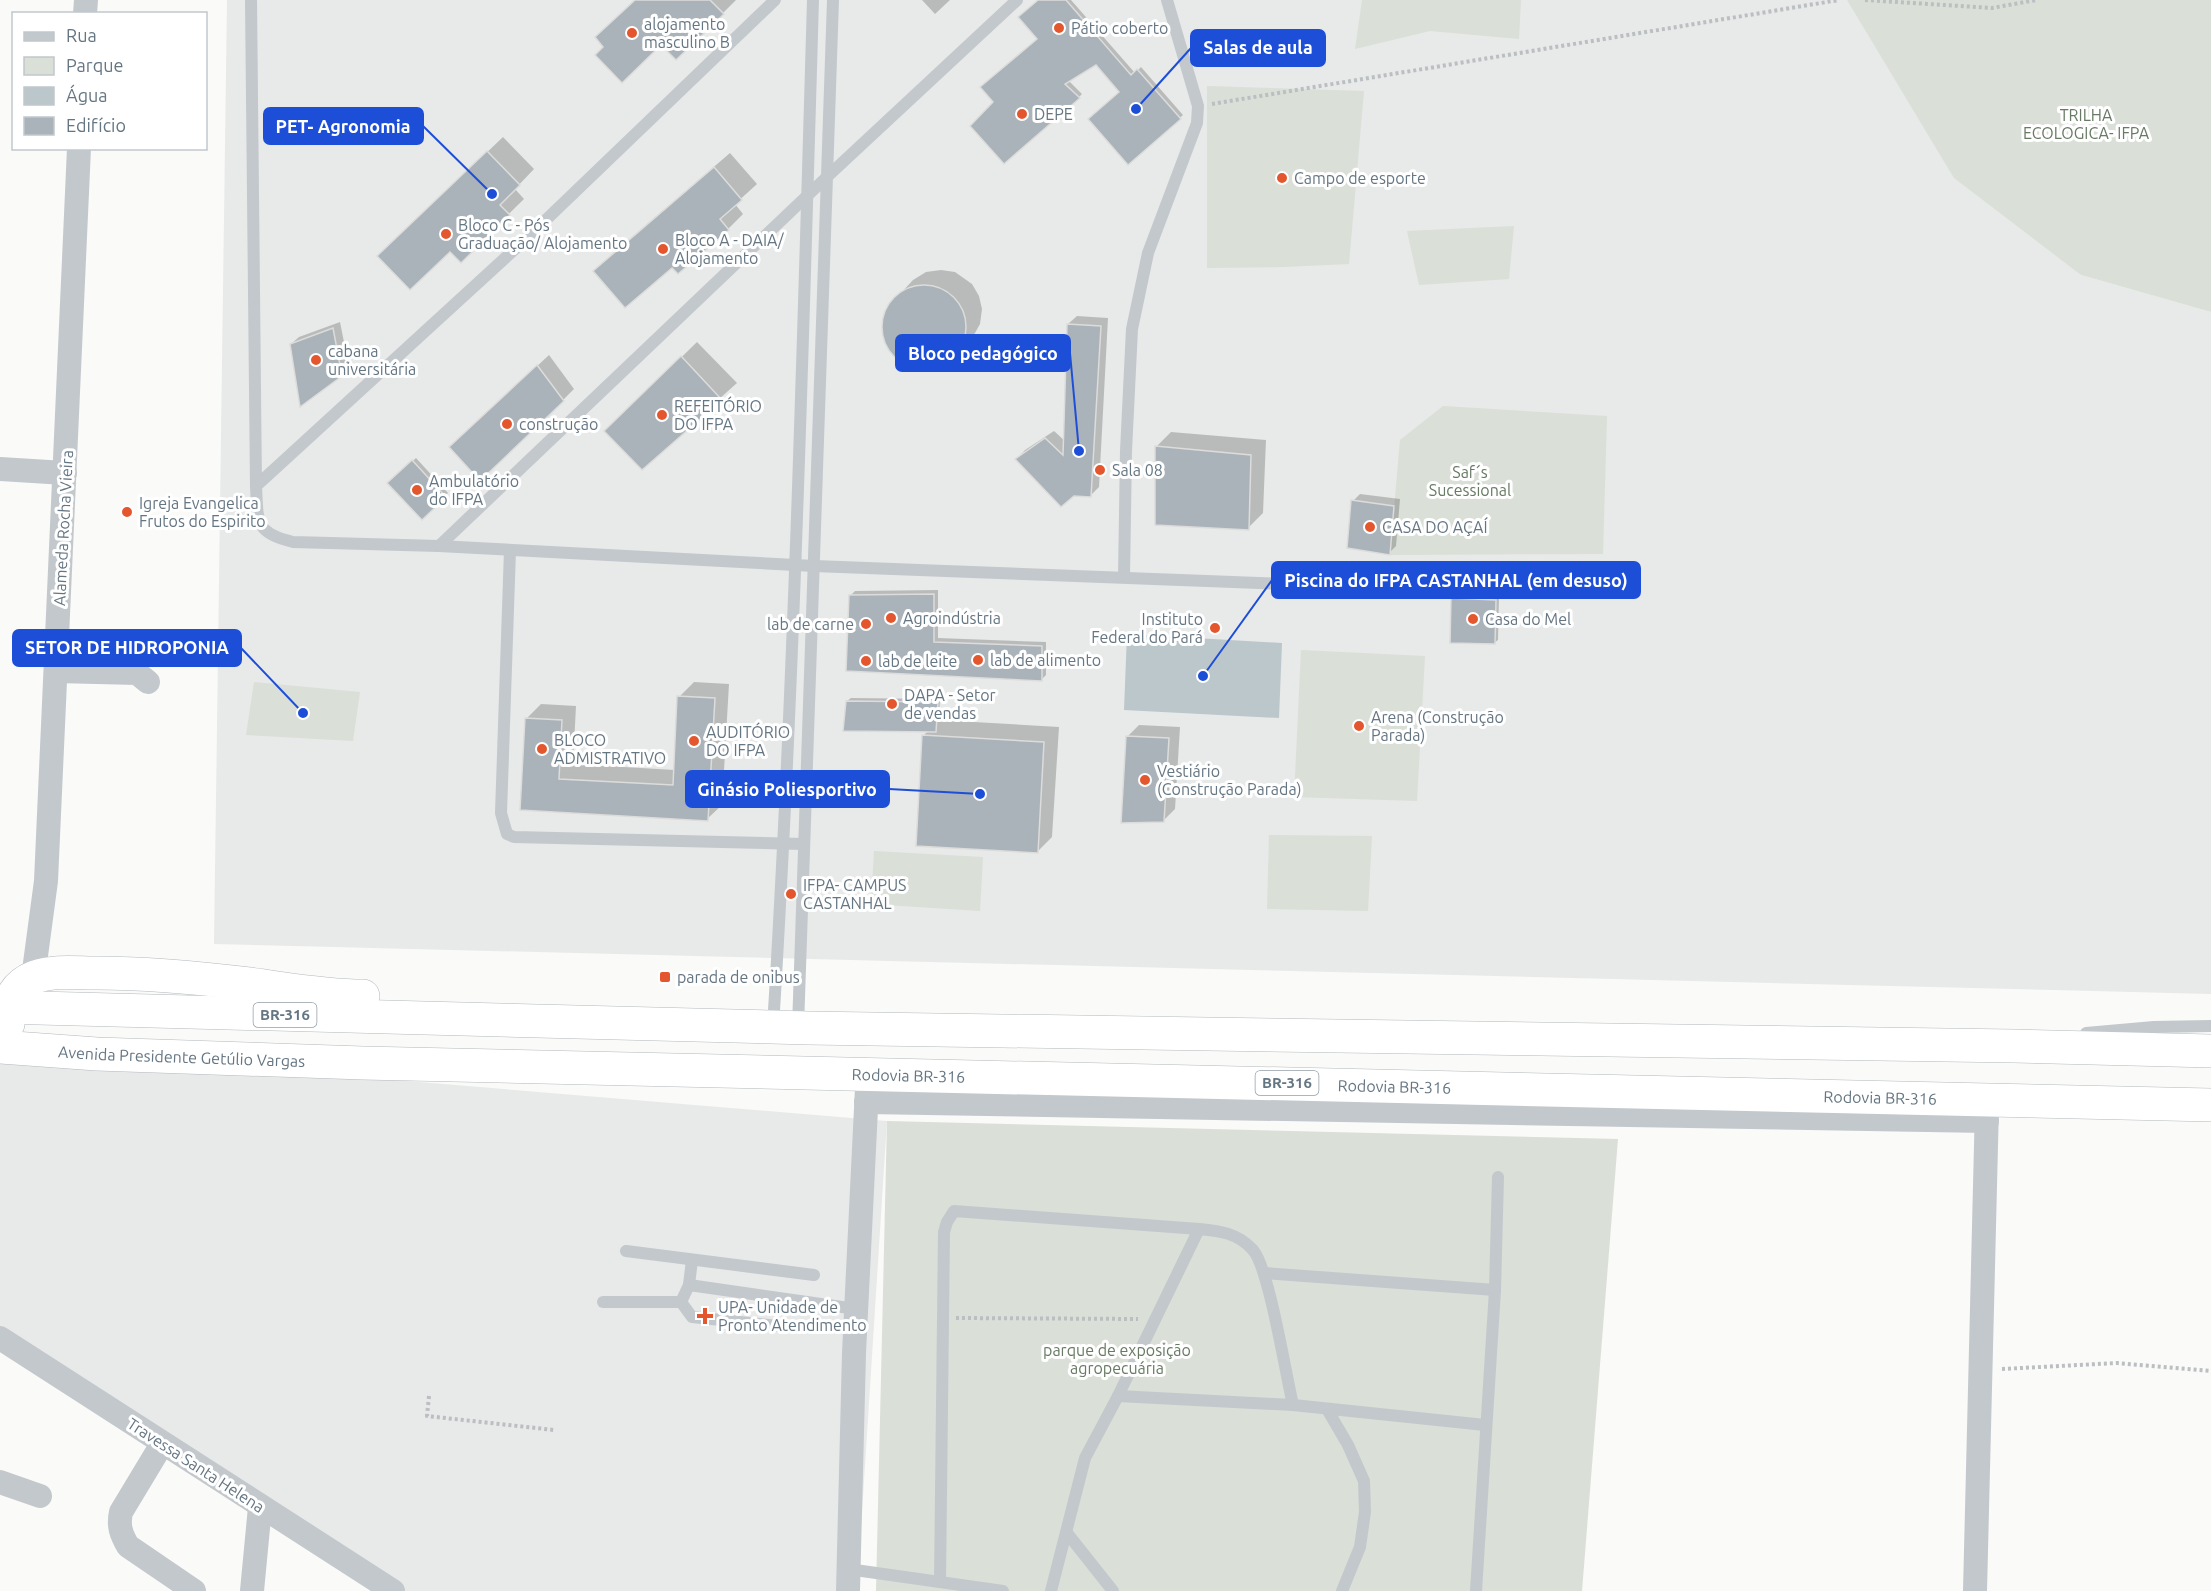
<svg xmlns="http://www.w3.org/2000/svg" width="2211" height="1591" viewBox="0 0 2211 1591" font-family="Ubuntu,sans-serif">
<rect width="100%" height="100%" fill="#fafaf8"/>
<g fill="#e8e9e9">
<polygon points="227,0 1847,0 2081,275 2211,312 2211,994 214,944"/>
<polygon points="0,1047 887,1121 857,1591 395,1591 0,1338"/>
</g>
<g fill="#dadfd7">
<polygon points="1362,0 1521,0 1519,39 1430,31 1355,49"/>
<polygon points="1847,0 2211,0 2211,312 2081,275 1954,178"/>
<polygon points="1207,86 1364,91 1349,264 1283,267 1207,268"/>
<polygon points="1514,226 1509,279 1419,285 1407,231"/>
<polygon points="1443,406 1607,416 1603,554 1390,555 1400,440"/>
<polygon points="1301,650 1425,656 1417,801 1294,797"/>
<polygon points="254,682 360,692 353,741 246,735"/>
<polygon points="1269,835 1372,836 1368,911 1267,909"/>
<polygon points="874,851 983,857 980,911 871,904"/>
<polygon points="887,1121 1618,1139 1582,1591 876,1591"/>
</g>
<polygon fill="#bbc7cb" points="1127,634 1282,643 1279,718 1124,710"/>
<g fill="#0003">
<polygon points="636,0 736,0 723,13 661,43 605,47"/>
<polygon points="922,0 950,0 935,14"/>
<polygon points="1039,0 1071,0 1135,73 1141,67 1183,115 1128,162 1121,92 1097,63 1068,80 1082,94 1079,97 995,102 1039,38"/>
<polygon points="503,137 534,169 515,189 524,199 461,261 450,250 394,241"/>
<polygon points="730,153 757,184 735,204 743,214 728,229 610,256"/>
<polygon points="941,270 955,272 972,284 979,296 982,309 980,324 975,333 949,360 937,366 920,368 906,364 891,351 884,338 884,319 889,306 913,280 926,272"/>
<polygon points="1077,316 1108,318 1099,487 1091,495 1017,459 1025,450 1054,431 1065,441 1068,324"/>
<polygon points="340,322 349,367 341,374 291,344 299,337"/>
<polygon points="697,342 737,383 642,468 606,431"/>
<polygon points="549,355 574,389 563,400 462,436"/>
<polygon points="1171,432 1266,440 1263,513 1248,528 1156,447"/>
<polygon points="416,458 448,493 422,518 389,483"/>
<polygon points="1360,494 1400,499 1396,546 1389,553 1353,501"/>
<polygon points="938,590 938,638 1046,642 1046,675 1041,680 847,669 850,596 855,591"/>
<polygon points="1455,596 1499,597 1498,640 1494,643 1452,599"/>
<polygon points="694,682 729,684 722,805 707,819 521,809 526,719 541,704 576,706 573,764 675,770 679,697"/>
<polygon points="851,698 940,699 939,720 1059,727 1052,837 1037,852 924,735 929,730 847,701"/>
<polygon points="1139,725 1180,727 1175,809 1163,821 1128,736"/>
</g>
<g fill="#aab3b9" stroke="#dcdcda" stroke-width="1.5">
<polygon points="635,0 710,0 724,14 676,60 661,45 622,83 595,55 603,47 595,37"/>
<polygon points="1038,0 1066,0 1131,75 1137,69 1181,119 1128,165 1088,119 1119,92 1096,65 1065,84 1080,98 1004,164 970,126 993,102 980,87 1037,39 1018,17"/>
<polygon points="487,151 520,185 500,205 510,215 461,263 450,252 410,290 377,256"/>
<polygon points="714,167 742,200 720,219 729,230 678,274 672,268 625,308 593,271"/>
<circle cx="924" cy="327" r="42"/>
<polygon points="1067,324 1101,326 1091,497 1074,496 1061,507 1015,459 1045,438 1063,455"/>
<polygon points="333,328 342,376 300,407 290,344"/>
<polygon points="681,356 722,400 642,470 604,431"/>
<polygon points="537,365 564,401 480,481 449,447"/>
<polygon points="1155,446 1251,455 1249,530 1155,525"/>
<polygon points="412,460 446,497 422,520 387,483"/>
<polygon points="1351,500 1394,506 1390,555 1347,548"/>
<polygon points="934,594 934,642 1042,646 1042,681 846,671 849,595"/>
<polygon points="1451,598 1496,600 1495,644 1450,643"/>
<polygon points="677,696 715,698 708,821 520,810 525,718 562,720 559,779 673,785"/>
<polygon points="846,701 938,702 936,732 843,731"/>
<polygon points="922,735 1044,742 1038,853 916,846"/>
<polygon points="1126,736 1169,738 1164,822 1121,823"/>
</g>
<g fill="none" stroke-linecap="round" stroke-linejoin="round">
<g stroke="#b4b9bd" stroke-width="34">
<g id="trunk">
<polyline points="0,1007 808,1028 2014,1046 2211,1051"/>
<path d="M 8,1024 C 6,1003 14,985 35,977 C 55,970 77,973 98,973 C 148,973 199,978 249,984 C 287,989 325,996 363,996"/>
<path id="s1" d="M 0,1047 L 97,1054 L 363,1063 L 2211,1105"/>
</g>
</g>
<g stroke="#bbbfc2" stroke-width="4" stroke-dasharray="3 3" stroke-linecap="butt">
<polyline points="1865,0 1992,8 2036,0"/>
<polyline points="1212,104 1839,0"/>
<polyline points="956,1318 1138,1319"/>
<polyline points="2002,1369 2117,1363 2211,1371"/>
<polyline points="429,1396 427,1416 554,1430"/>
</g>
<g stroke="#c3c8cc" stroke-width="12">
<polyline points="251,0 256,486"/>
<path d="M 775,0 L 527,238 L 256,486 C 258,521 254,533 293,542 L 439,546 L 814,566 L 1499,592"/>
<polyline points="439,546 829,175 1017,0"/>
<polyline points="510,550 501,813 507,834 514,837 804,844"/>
<polyline points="1124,577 1126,451 1132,329 1148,253 1197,123 1198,106 1167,0"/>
<path d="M 773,1027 C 794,685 803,342 813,0"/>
<polyline points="798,1027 833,0"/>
<polyline points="2086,1033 2154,1027 2211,1026"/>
<polyline points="626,1251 814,1275"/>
<polyline points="1264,1273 1495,1290"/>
<polyline points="689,1285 692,1260"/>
<polyline points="603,1302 681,1302"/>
<polyline points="788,1327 692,1317 681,1302 689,1285 856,1309"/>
<polyline points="1118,1396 1199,1229"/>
<polyline points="1327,1409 1348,1445 1364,1481 1365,1512 1360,1547 1342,1591"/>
<polyline points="1067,1533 1113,1591"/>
<polyline points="848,1569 1003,1591"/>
<path d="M 940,1582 L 944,1232 L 947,1222 L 954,1211 L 1199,1229 C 1220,1231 1238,1233 1253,1250 C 1269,1268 1286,1376 1293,1405 L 1485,1425"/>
<polyline points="1051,1591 1085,1458 1118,1396 1293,1405"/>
<polyline points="1476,1591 1495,1290 1498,1177"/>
</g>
<g stroke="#c3c8cc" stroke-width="24">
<polyline points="85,14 86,0"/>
<polyline points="0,469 65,473"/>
<polyline points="56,671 137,673 148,682"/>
<polyline points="33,978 46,881 79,148"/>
<polyline points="866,1102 1987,1121"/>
<polyline points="0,1338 393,1591"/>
<path d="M 162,1444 L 121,1512 C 118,1526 121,1534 128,1546 L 194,1591"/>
<polyline points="0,1482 40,1496"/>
<polyline points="252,1591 260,1507"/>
<polyline points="848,1591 854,1353 867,1088"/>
<polyline points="1975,1591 1987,1105"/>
</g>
<use href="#trunk" stroke="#fff" stroke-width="33"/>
</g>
<g fill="#e4572e" stroke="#fff" stroke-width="2">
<circle cx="1059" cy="28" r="6"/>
<circle cx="632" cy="33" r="6"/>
<circle cx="1022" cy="114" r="6"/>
<circle cx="1282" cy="178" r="6"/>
<circle cx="446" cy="234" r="6"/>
<circle cx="663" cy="249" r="6"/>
<circle cx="316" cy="360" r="6"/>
<circle cx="662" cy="415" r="6"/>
<circle cx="507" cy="424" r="6"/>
<circle cx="1100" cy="470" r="6"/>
<circle cx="417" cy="490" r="6"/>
<circle cx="127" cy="512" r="6"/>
<circle cx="1370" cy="527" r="6"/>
<circle cx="891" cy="618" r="6"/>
<circle cx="1473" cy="619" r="6"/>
<circle cx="866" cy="624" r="6"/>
<circle cx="1215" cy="628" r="6"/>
<circle cx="978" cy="660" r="6"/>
<circle cx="866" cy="661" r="6"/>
<circle cx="892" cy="704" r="6"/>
<circle cx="1359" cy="726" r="6"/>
<circle cx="694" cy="741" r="6"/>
<circle cx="542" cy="749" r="6"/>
<circle cx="1145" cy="780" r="6"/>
<circle cx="791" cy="894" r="6"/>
<rect x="659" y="971" width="12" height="12" rx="3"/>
<path d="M702 1307h6v6h6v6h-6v6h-6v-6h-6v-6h6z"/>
</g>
<g text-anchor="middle" stroke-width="6" stroke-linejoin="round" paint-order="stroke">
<g fill="#fff" stroke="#939fa8" stroke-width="1.5">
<rect x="253.5" y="1003" width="63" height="24" rx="4.5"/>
<rect x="1255.5" y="1071" width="63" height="24" rx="4.5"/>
</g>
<g font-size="15" font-weight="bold" fill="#657683">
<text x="285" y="1020">BR-316</text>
<text x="1287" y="1088">BR-316</text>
</g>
<g font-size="16" fill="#657683" stroke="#fff" text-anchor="start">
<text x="644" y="30">alojamento<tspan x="644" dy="18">masculino B</tspan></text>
<text x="1071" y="34">Pátio coberto</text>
<text x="1034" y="120">DEPE</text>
<text x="1294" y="184">Campo de esporte</text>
<text x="458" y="231">Bloco C - Pós<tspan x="458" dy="18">Graduação/ Alojamento</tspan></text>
<text x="675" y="246">Bloco A - DAIA/<tspan x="675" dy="18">Alojamento</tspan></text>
<text x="328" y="357">cabana<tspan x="328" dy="18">universitária</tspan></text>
<text x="674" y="412">REFEITÓRIO<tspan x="674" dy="18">DO IFPA</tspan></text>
<text x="519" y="430">construção</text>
<text x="1112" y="476">Sala 08</text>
<text x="429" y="487">Ambulatório<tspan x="429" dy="18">do IFPA</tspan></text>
<text x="139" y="509">Igreja Evangelica<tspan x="139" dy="18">Frutos do Espirito</tspan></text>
<text x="1382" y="533">CASA DO AÇAÍ</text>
<text x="903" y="624">Agroindústria</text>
<text x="1203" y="625" text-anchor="end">Instituto<tspan x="1203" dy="18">Federal do Pará</tspan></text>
<text x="1485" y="625">Casa do Mel</text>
<text x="854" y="630" text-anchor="end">lab de carne</text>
<text x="990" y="666">lab de alimento</text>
<text x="878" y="667">lab de leite</text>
<text x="904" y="701">DAPA - Setor<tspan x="904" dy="18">de vendas</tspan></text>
<text x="1371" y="723">Arena (Construção<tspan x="1371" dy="18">Parada)</tspan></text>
<text x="706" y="738">AUDITÓRIO<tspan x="706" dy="18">DO IFPA</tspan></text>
<text x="554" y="746">BLOCO<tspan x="554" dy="18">ADMISTRATIVO</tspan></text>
<text x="1157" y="777">Vestiário<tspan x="1157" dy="18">(Construção Parada)</tspan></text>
<text x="803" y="891">IFPA- CAMPUS<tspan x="803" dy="18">CASTANHAL</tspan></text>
<text x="677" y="983">parada de onibus</text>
<text x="718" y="1313">UPA- Unidade de<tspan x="718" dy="18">Pronto Atendimento</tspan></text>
</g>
<g font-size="16" fill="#687a64" stroke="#fff">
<text x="2086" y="121">TRILHA<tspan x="2086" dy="18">ECOLOGICA- IFPA</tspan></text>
<text x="1470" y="478">Saf´s<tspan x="1470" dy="18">Sucessional</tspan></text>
<text x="1117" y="1356">parque de exposição<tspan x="1117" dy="18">agropecuária</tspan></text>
</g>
<g font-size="16" fill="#657683" stroke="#fff">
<text transform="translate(63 528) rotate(-87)" y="6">Alameda Rocha Vieira</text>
<text dy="6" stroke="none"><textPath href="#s1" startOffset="182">Avenida Presidente Getúlio Vargas</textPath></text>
<text dy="6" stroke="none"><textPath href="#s1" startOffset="909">Rodovia BR-316</textPath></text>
<text dy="6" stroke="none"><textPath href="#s1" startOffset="1395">Rodovia BR-316</textPath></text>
<text dy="6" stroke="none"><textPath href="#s1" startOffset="1881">Rodovia BR-316</textPath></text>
<text transform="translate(196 1465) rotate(33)" y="6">Travessa Santa Helena</text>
</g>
</g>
<path fill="none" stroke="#1d4ed8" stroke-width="2" d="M1136 109L1191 48M492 194L423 126M1079 451L1070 353M1203 676L1272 580M303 713L241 648M980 794L889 789"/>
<g fill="#1d4ed8" stroke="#fff" stroke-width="2">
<circle cx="1136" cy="109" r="6"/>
<circle cx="492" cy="194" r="6"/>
<circle cx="1079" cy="451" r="6"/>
<circle cx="1203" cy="676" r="6"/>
<circle cx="303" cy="713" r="6"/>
<circle cx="980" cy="794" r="6"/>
</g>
<g fill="#1d4ed8" stroke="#1d4ed8" stroke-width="2">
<rect x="1191" y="30" width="134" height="36" rx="6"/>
<rect x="264" y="108" width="159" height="36" rx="6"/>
<rect x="896" y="335" width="174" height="36" rx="6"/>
<rect x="1272" y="562" width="368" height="36" rx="6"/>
<rect x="13" y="630" width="228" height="36" rx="6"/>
<rect x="686" y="771" width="203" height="36" rx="6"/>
</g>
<g font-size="18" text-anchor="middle" font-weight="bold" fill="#fff">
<text x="1258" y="54">Salas de aula</text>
<text x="343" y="133">PET- Agronomia</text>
<text x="983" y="360">Bloco pedagógico</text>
<text x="1456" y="587">Piscina do IFPA CASTANHAL (em desuso)</text>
<text x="127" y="654">SETOR DE HIDROPONIA</text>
<text x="787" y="796">Ginásio Poliesportivo</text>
</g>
<rect x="12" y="12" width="195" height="138" fill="#ffffff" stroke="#c1c8cd" stroke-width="1.5"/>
<rect x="24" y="32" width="30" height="9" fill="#c3c8cc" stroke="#c1c8cd" stroke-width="1.5"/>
<text x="66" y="42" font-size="18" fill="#657683">Rua</text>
<rect x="24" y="57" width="30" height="18" fill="#dadfd7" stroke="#c1c8cd" stroke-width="1.5"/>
<text x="66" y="72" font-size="18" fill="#657683">Parque</text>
<rect x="24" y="87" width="30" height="18" fill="#bbc7cb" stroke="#c1c8cd" stroke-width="1.5"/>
<text x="66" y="102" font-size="18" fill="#657683">Água</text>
<rect x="24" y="117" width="30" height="18" fill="#aab3b9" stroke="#c1c8cd" stroke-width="1.5"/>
<text x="66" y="132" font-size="18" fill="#657683">Edifício</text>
</svg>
